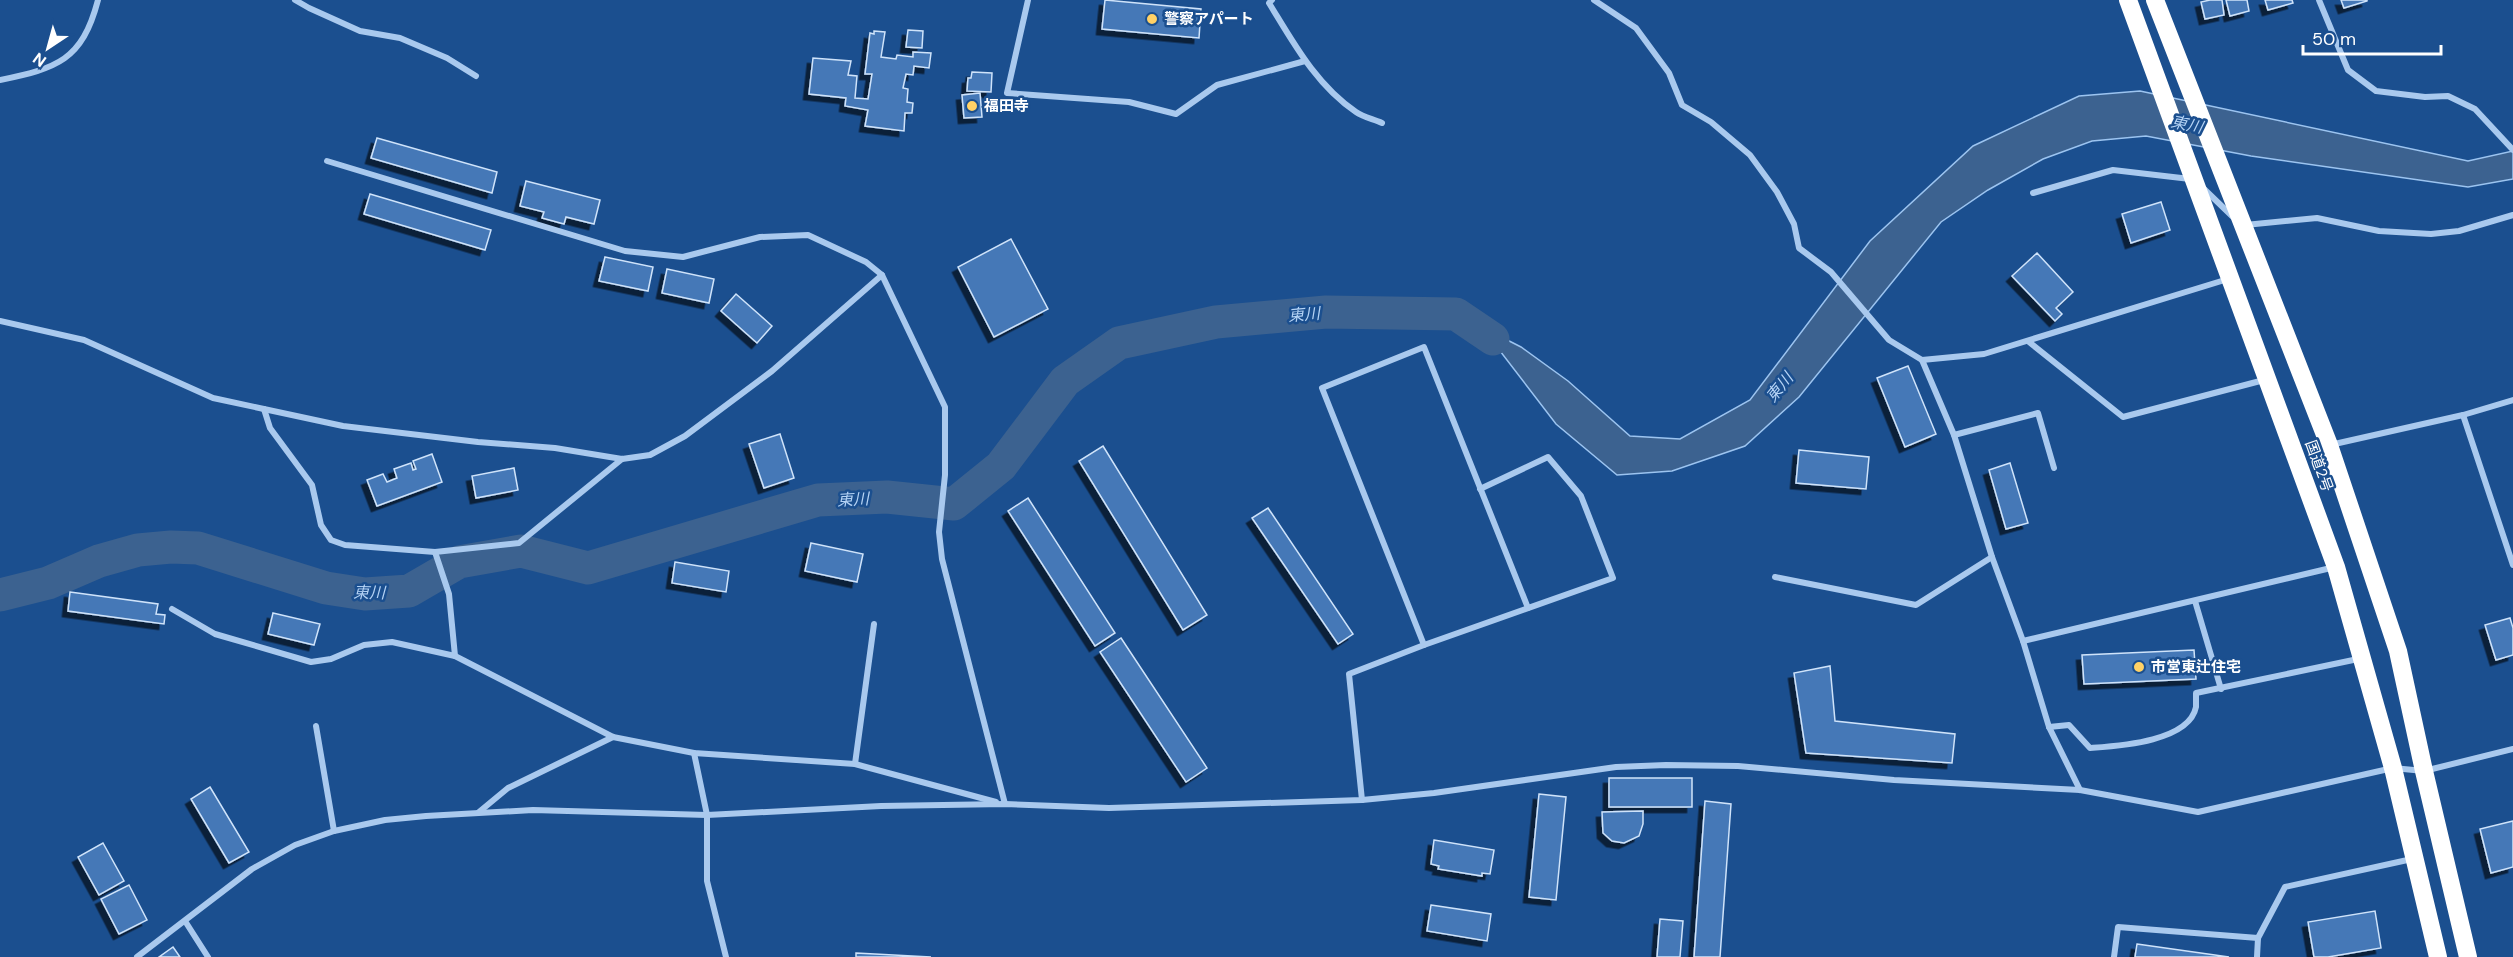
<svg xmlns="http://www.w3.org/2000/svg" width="2513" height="957" viewBox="0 0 2513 957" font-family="'DM Sans','Noto Sans JP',sans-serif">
<defs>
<filter id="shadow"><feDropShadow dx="-5.5" dy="5.5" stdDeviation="0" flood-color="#0009"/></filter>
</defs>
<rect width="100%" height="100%" fill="#1b4f8f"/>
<polygon fill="#3c6290" stroke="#9cc4f0" stroke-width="1.5" points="2140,91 2468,161 2513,151 2513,179 2468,187 2251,156 2146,136 2092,141 2043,159 1988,190 1941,222 1799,397 1745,446 1672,471 1617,475 1556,424 1497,347 1456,314 1521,347 1568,381 1630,436 1680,439 1750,400 1870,241 1973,146 2079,96"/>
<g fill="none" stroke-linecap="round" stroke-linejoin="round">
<polyline stroke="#3c6290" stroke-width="33" points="0,595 48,583 99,561 138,550 171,547 198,548 326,588 365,594 409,591 459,562 521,551 588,568 818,500 887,497 954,504 1001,466 1065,381 1119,343 1216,322 1326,312 1456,314 1493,339"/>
</g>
<g fill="#4478b7" stroke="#cfe3fa" stroke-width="1.5" filter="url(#shadow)">
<polygon points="1105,0 1201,9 1199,38 1102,29"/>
<polygon points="2210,0 2222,0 2224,15 2205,19 2201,2"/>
<polygon points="2226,0 2247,0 2249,11 2230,16"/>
<polygon points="2265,0 2292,0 2293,3 2268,10"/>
<polygon points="2341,0 2367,0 2367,1 2344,8"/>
<polygon points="908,30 923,31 922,48 906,47"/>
<polygon points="874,31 885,32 881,57 896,59 897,55 913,57 913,52 931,53 929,68 914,66 913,75 906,74 903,88 908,89 907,102 913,103 912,113 905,113 904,131 865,126 868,110 845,106 846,98 809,94 813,58 851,61 848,75 857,76 855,98 868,99 872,74 865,74 870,33 874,34"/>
<polygon points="972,72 992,73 991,92 967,91 968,78 971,78"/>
<polygon points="980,93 982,117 964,118 962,95"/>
<polygon points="377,138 497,172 492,193 371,158"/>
<polygon points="526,181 600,200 594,224 566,217 564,224 542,218 544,212 520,206"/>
<polygon points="370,194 491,230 485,250 364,214"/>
<polygon points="2161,202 2170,230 2131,243 2122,214"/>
<polygon points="1011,239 1048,309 994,337 958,267"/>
<polygon points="2037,253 2073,292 2056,308 2062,314 2055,321 2012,276"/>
<polygon points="605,257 653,267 648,291 599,281"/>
<polygon points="667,269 714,279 709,303 662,293"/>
<polygon points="736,294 772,326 757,343 721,311"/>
<polygon points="1908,366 1936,434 1905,447 1877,378"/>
<polygon points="780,434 794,478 764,488 749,444"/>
<polygon points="1103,446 1207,615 1183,630 1079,461"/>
<polygon points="1799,450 1869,457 1866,489 1796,483"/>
<polygon points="432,454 442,482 377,506 367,480 383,474 387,482 397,478 394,469 411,463 413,470 416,469 413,461"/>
<polygon points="2010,463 2028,523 2006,529 1989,470"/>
<polygon points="514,468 518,490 476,498 472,476"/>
<polygon points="1028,498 1115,633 1095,646 1008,511"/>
<polygon points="1268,508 1353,634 1338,644 1252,518"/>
<polygon points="811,543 863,554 857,582 805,571"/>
<polygon points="675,562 729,571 726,592 672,583"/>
<polygon points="70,592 158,604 156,614 165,615 164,624 68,611"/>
<polygon points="273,613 320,624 314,645 268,634"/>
<polygon points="2510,618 2513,628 2513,655 2496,660 2485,625"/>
<polygon points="1121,638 1207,768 1186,782 1100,652"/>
<polygon points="2194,650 2196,679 2084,684 2082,655"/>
<polygon points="1830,666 1835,721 1955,734 1952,763 1806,753 1794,673"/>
<rect x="1609" y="778" width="83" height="29"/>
<polygon points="210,787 249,852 229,863 191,799"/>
<polygon points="1539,794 1566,797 1556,900 1529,897"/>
<polygon points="1705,801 1731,804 1720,957 1694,957"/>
<polygon points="1643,811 1643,824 1639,836 1624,843 1612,841 1603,833 1602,812"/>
<polygon points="2513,821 2513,867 2491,873 2480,829"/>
<polygon points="1434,840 1494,850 1490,874 1482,873 1482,876 1438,869 1439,866 1431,864"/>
<polygon points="103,843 124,881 99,895 78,857"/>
<polygon points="129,885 147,920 119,934 101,899"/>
<polygon points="1431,905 1491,914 1487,941 1427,931"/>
<polygon points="2375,911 2381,948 2328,957 2314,957 2308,922"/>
<polygon points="1660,919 1683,921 1680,957 1657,957"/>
<polygon points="2137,944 2229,957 2135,957"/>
<polygon points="173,947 180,957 159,957"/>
<polygon points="856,953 931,957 856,957"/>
</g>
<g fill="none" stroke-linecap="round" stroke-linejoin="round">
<g stroke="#a9c9ee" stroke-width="6">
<polyline points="295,0 309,8 360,31 400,38 447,58 476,76"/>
<polyline points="1028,0 1007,93 1129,102 1176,114 1217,85 1305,61"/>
<path d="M 1272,0 L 1269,3 C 1293,42 1316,85 1356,112 C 1363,117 1373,119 1382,123"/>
<polyline points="1594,0 1636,28 1669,73 1682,105 1711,122 1750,155 1777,192 1794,224 1799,248 1831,272 1889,340 1922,360 1954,435 1992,557 2023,641 2049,727 2080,790"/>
<polyline points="2319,0 2348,70 2376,91 2425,97 2448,96 2475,109 2513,150"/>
<path d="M 0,80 C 57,68 82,61 98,0"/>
<polyline points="327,161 625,251 683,257 760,237 808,235 866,262 882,275 945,407 945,475 939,532 942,559 1005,804"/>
<polyline points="2203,188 2232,216"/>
<polyline points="2033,193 2113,170 2190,179"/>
<polyline points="2245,225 2317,218 2379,231 2431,234 2459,231 2513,215"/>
<polyline points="0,321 84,340 213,398 343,426 478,442 555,448 622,459 650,455 685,436 772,371 882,275"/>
<polyline points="2029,342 2123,417 2264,380"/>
<polyline points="1922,360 1984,354 2228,279"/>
<polyline points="264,409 270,428 312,485 321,525 331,540 345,545 435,552 519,543 622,459"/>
<polyline points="2463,415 2513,565"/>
<polyline points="1954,435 2038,413 2054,468"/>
<polyline points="2330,445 2463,415 2513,400"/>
<polyline points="435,552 449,594 455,656"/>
<polyline points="1775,577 1916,605 1992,557"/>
<polyline points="2195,601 2221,689"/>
<polyline points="172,609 215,634 311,662 331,659 364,645 392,642 455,656 613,737 694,753 855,764 996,802"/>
<polyline points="2023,641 2335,567"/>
<polyline points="1424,645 1322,388 1424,347 1528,608"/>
<polyline points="316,726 334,831"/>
<path d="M 2049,727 L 2069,725 L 2090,748 C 2117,746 2189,742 2196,707 C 2196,703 2196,697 2196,693 L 2358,659"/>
<polyline points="694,753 707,815 707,881 726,957"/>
<polyline points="855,764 874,624"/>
<polyline points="1362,800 1349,674 1424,645 1613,578 1581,496 1548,457 1480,489"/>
<polyline points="479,812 508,788 613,737"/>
<polyline points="185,921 208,957"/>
<polyline points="137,957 252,869 295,845 334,831 385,820 426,816 533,810 707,815 881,806 1005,804 1109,808 1362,800 1434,793 1616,767 1666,765 1738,766 1894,780 2080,790 2198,812 2393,768 2424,771 2513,749"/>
<polyline points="2114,957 2118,927 2258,938"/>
<polyline points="2257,957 2258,938 2285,887 2412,859"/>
</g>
<g stroke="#fff" stroke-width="18">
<polyline points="2128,0 2336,567 2393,768 2438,957"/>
<polyline points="2155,0 2329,445 2398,651 2424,771 2468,957"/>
</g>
</g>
<g fill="#ffd166" stroke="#1b4f8f" stroke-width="2">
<circle cx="1152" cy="19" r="6"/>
<circle cx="972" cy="106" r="6"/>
<circle cx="2139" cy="667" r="6"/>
</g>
<g text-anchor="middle" stroke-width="5" stroke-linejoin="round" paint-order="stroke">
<g font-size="15" font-weight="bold" fill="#fff" stroke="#1b4f8f" text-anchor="start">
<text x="1164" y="24">警察アパート</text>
<text x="984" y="111">福田寺</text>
<text x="2151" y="672">市営東辻住宅</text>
</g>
<g font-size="15" fill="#fff" stroke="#1b4f8f">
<text transform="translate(2319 466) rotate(70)" y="5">国道2号</text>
</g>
<g font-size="16" font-style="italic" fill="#b5d3f5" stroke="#1b4f8f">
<text transform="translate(2187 124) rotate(12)" y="6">東川</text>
<text transform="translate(1304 314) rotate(-5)" y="6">東川</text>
<text transform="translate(1779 387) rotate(-51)" y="6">東川</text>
<text transform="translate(853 499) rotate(-3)" y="6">東川</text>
<text transform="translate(369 592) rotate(1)" y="6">東川</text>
</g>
</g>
<g transform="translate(48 48) rotate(216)" stroke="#1b4f8f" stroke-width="4.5" paint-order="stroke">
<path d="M0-4.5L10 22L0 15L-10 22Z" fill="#ffffff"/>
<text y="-9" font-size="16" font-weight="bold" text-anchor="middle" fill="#ffffff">N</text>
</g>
<path d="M2303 45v9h138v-9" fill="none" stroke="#ffffff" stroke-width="3"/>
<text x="2312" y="45" font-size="18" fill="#ffffff" stroke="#1b4f8f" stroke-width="4.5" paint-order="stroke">50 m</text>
</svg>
